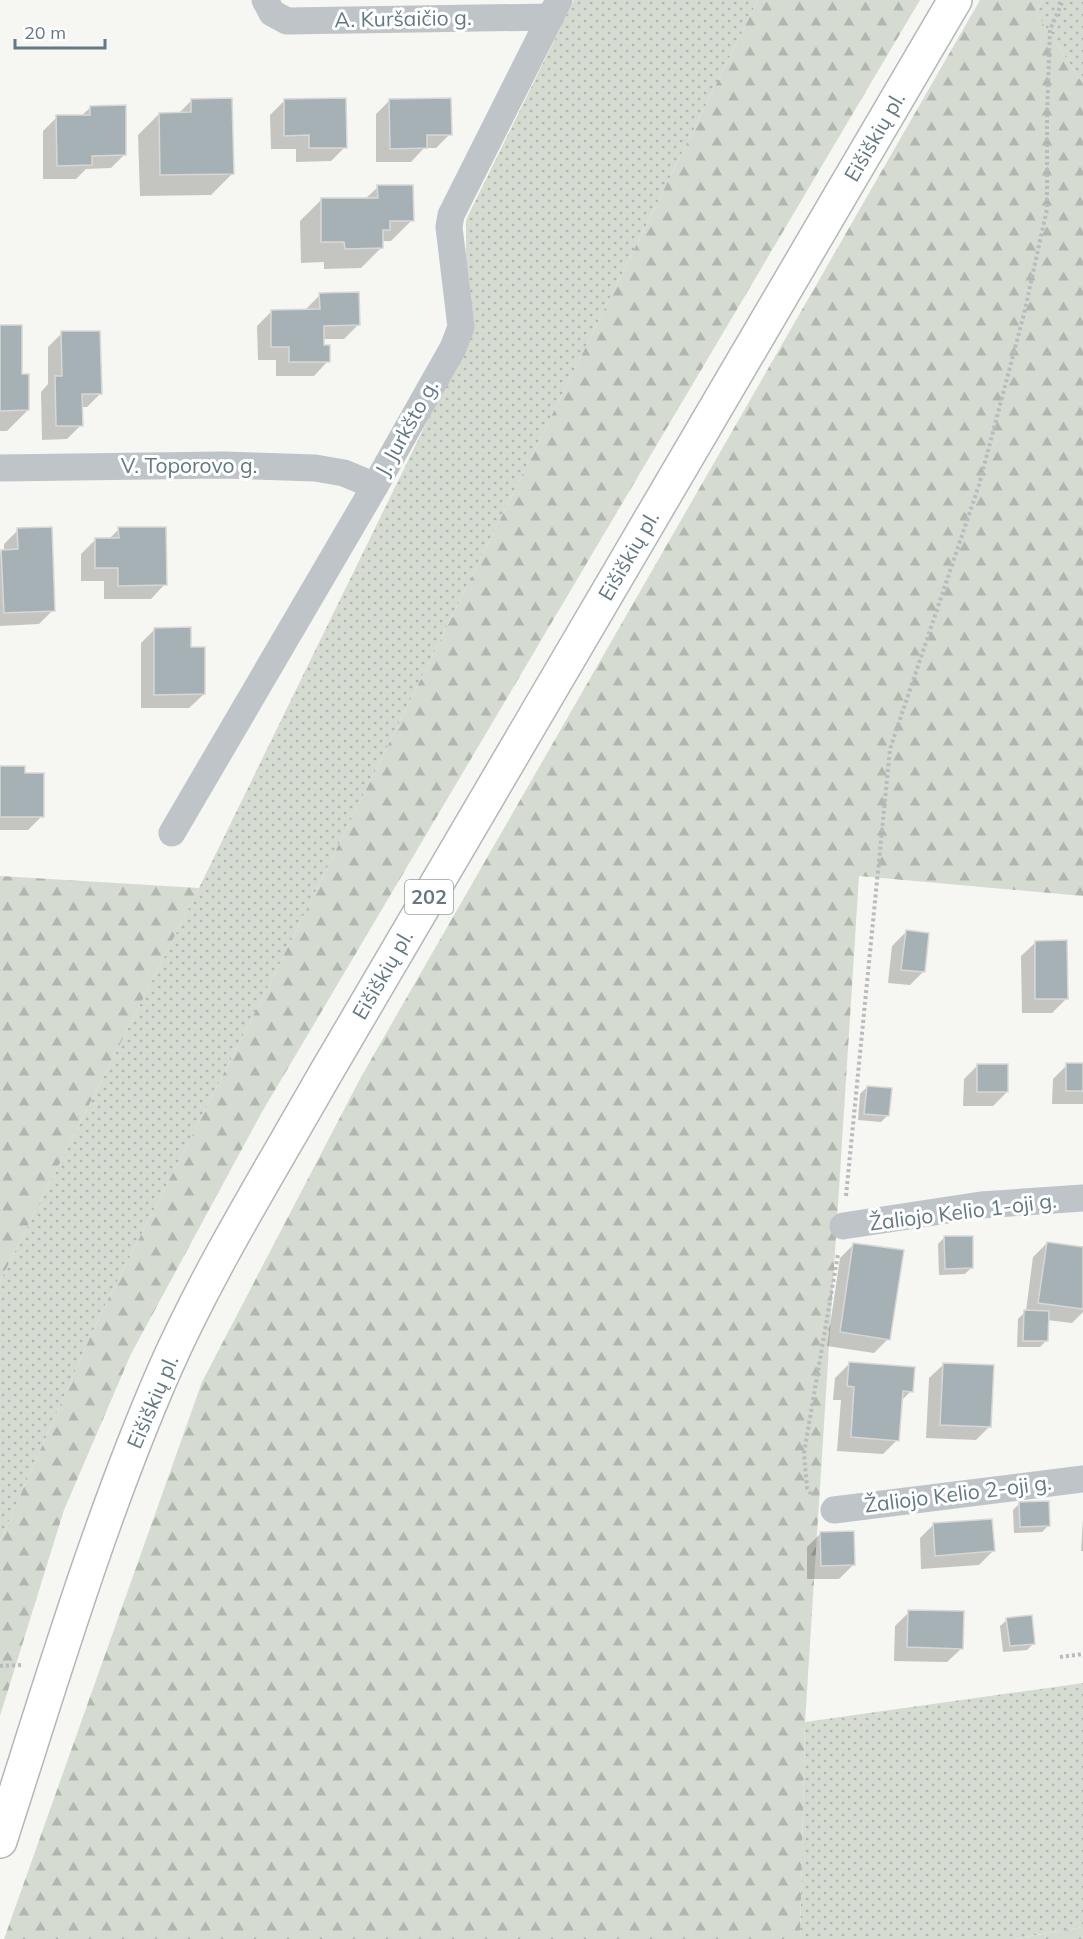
<svg xmlns="http://www.w3.org/2000/svg" width="1083" height="1939" viewBox="0 0 1083 1939" font-family="Mulish,sans-serif">
<defs>
<pattern id="grass-dots" width="8" height="8" patternUnits="userSpaceOnUse" patternTransform="scale(1.5)"><rect width="8" height="8" fill="#d6dbd1"/><path d="M2 2h.1M6 6h.1" fill="none" stroke="#b1b6af" stroke-width="1.8" stroke-linecap="round"/></pattern>
<pattern id="forest-firs" width="22" height="20" patternUnits="userSpaceOnUse" patternTransform="scale(1.5)"><rect width="22" height="20" fill="#d6dbd1"/><path d="M5 1l3.5 6h-7zM16 11l3.5 6h-7z" fill="#b1b6af"/></pattern>
</defs>
<rect width="100%" height="100%" fill="#f6f6f2"/>
<g fill="url(#grass-dots)">
<polygon points="574,0 758,0 270,983 100,1315 0,1541 0,1281 199,888 466,342 466,220"/>
<polygon points="1042,0 1083,0 1083,84 1036,13"/>
<polygon points="1083,1683 1083,1927 1013,1939 800,1939 805,1722"/>
</g>
<g fill="url(#forest-firs)">
<polygon points="758,0 920,0 262,1112 131,1354 64,1510 0,1716 0,1541 100,1315 270,983"/>
<polygon points="980,0 1042,0 1036,13 1083,84 1083,896 859,876 805,1722 800,1939 4,1939 202,1382 361,1077"/>
<polygon points="0,876 199,888 0,1281"/>
<polygon points="1083,1927 1083,1939 1013,1939"/>
</g>
<g fill="#0003">
<polygon points="192,100 232,174 211,195 140,196 138,135 159,114 178,114"/>
<polygon points="390,100 450,134 436,148 424,148 411,162 376,162 376,114"/>
<polygon points="284,101 345,147 331,161 296,162 296,149 271,149 270,115"/>
<polygon points="91,107 125,154 111,168 86,169 76,179 43,179 43,131 57,117 81,116"/>
<polygon points="378,187 412,220 391,241 382,241 382,247 361,268 324,269 324,262 301,263 300,221 321,200 365,199"/>
<polygon points="320,295 358,325 344,339 322,339 328,361 314,376 276,376 276,360 258,360 257,326 271,312 306,311 306,309"/>
<polygon points="0,326 20,376 28,410 7,431 0,431"/>
<polygon points="62,333 101,393 87,407 81,407 81,425 67,439 42,440 41,392 48,384 48,347"/>
<polygon points="119,529 165,584 151,599 104,599 104,581 81,581 81,554 95,540 108,540"/>
<polygon points="18,530 53,610 39,624 0,626 0,553 4,551 4,544"/>
<polygon points="155,629 204,694 189,708 141,708 141,643"/>
<polygon points="0,768 23,775 42,816 28,830 0,830"/>
<polygon points="906,932 924,971 910,985 888,983 892,946"/>
<polygon points="1036,942 1066,999 1052,1013 1022,1013 1021,956"/>
<polygon points="978,1065 1007,1092 993,1106 963,1106 964,1079"/>
<polygon points="1067,1065 1083,1065 1083,1104 1052,1104 1053,1079"/>
<polygon points="867,1087 888,1115 881,1122 858,1120 860,1094"/>
<polygon points="945,1237 972,1267 965,1274 939,1275 938,1244"/>
<polygon points="1047,1243 1083,1249 1083,1312 1072,1323 1047,1320 1047,1340 1040,1347 1017,1347 1018,1319 1026,1311 1033,1257"/>
<polygon points="854,1244 888,1339 874,1353 827,1346 840,1258"/>
<polygon points="849,1364 911,1391 900,1402 897,1440 883,1454 837,1451 841,1400 833,1400 835,1378"/>
<polygon points="944,1364 990,1426 976,1440 926,1438 929,1378"/>
<polygon points="1020,1503 1048,1526 1042,1532 1014,1533 1013,1510"/>
<polygon points="1083,1519 1083,1551 1081,1551"/>
<polygon points="934,1524 993,1551 979,1565 921,1569 920,1538"/>
<polygon points="821,1533 853,1565 839,1579 807,1579 807,1547"/>
<polygon points="909,1612 962,1648 947,1662 894,1661 895,1626"/>
<polygon points="1007,1620 1034,1643 1027,1650 1003,1652 1000,1626"/>
</g>
<g fill="#a6b1b6" stroke="#d7d7d5" stroke-width="1.5">
<polygon points="232,98 234,174 160,175 159,113 191,112 191,99"/>
<polygon points="346,98 347,148 309,148 309,135 284,136 284,99"/>
<polygon points="451,98 452,135 427,135 427,148 390,149 389,99"/>
<polygon points="126,105 126,155 92,156 92,165 57,166 56,115 90,115 90,106"/>
<polygon points="377,185 413,185 414,221 390,221 390,230 383,230 383,248 345,249 344,242 321,242 321,198 378,198"/>
<polygon points="359,292 360,325 324,326 324,345 330,345 330,362 289,362 289,347 271,347 271,310 320,309 319,293"/>
<polygon points="0,325 22,325 22,374 29,374 29,410 0,411"/>
<polygon points="61,331 100,331 102,394 82,394 83,426 56,426 55,376 62,376"/>
<polygon points="52,527 55,611 4,613 1,550 18,549 17,528"/>
<polygon points="118,527 166,527 167,585 118,586 118,568 95,568 95,538 119,538"/>
<polygon points="191,627 191,647 205,647 205,694 154,695 154,628"/>
<polygon points="0,766 25,766 25,773 44,773 44,817 0,817"/>
<polygon points="906,930 929,933 925,972 901,970"/>
<polygon points="1067,940 1068,999 1035,999 1035,941"/>
<rect x="1066" y="1063" width="17" height="28"/>
<rect x="977" y="1064" width="31" height="28"/>
<polygon points="867,1086 892,1088 889,1116 864,1114"/>
<polygon points="944,1236 973,1236 973,1268 945,1269"/>
<polygon points="1047,1242 1083,1247 1083,1309 1038,1303"/>
<polygon points="853,1243 904,1250 890,1340 840,1332"/>
<polygon points="1024,1310 1049,1311 1048,1341 1023,1341"/>
<polygon points="849,1362 915,1367 913,1392 903,1391 899,1441 851,1437 854,1387 847,1386"/>
<polygon points="943,1363 994,1365 991,1427 940,1425"/>
<polygon points="1049,1501 1050,1526 1020,1527 1019,1502"/>
<polygon points="992,1519 995,1551 935,1556 933,1523"/>
<polygon points="854,1531 855,1565 821,1566 820,1532"/>
<polygon points="908,1610 964,1611 963,1649 907,1647"/>
<polygon points="1032,1615 1035,1644 1010,1646 1006,1618"/>
</g>
<g fill="none" stroke-linecap="round" stroke-linejoin="round">
<g stroke="#b1b8bb" stroke-width="36">
<path id="primary" d="M 0,1841 C 51,1683 98,1523 164,1371 C 209,1269 269,1173 324,1076 L 955,0"/>
</g>
<g stroke="#b8bcbe" stroke-width="4" stroke-dasharray="3 3" stroke-linecap="butt">
<polyline points="846,1196 890,749 979,485 1024,314 1047,209 1047,116 1050,30 1063,0"/>
<polyline points="811,1494 807,1488 804,1453 838,1254"/>
<polyline points="1060,1657 1083,1654"/>
<polyline points="0,1666 23,1665"/>
</g>
<g stroke="#bec4c7" stroke-width="27">
<polyline points="265,0 272,13 287,21 551,17"/>
<polyline points="0,468 223,465 315,468 344,473 375,486"/>
<polyline points="172,833 375,486 453,348 461,327 449,227 451,215 559,0"/>
<polyline points="843,1226 981,1205 1083,1198"/>
<polyline points="834,1510 1083,1479"/>
</g>
<use href="#primary" stroke="#fff" stroke-width="33"/>
</g>
<g text-anchor="middle" stroke-width="6" stroke-linejoin="round" paint-order="stroke">
<rect fill="#fff" stroke="#92a1aa" stroke-width="1.5" x="405" y="880" width="48" height="34" rx="4.5"/>
<g font-size="20" font-weight="bold" fill="#637985">
<text x="429" y="904">202</text>
</g>
<g font-size="21" fill="#637985" stroke="#fff">
<text transform="translate(403 19) rotate(-1)" y="7">A. Kuršaičio g.</text>
<text transform="translate(875 137) rotate(-60)" y="7">Eišiškių pl.</text>
<text transform="translate(407 428) rotate(-61)" y="7">J. Jurkšto g.</text>
<text x="189" y="473">V. Toporovo g.</text>
<text transform="translate(629 556) rotate(-60)" y="7">Eišiškių pl.</text>
<text transform="translate(383 975) rotate(-60)" y="7">Eišiškių pl.</text>
<text transform="translate(963 1212) rotate(-7)" y="7">Žaliojo Kelio 1-oji g.</text>
<text transform="translate(153 1402) rotate(-67)" y="7">Eišiškių pl.</text>
<text transform="translate(958 1494) rotate(-7)" y="7">Žaliojo Kelio 2-oji g.</text>
</g>
</g>
<path d="M15 39v9h90v-9" fill="none" stroke="#637985" stroke-width="3"/>
<text x="24" y="39" font-size="18" fill="#637985" stroke="#ffffff" stroke-width="4.5" paint-order="stroke">20 m</text>
</svg>
